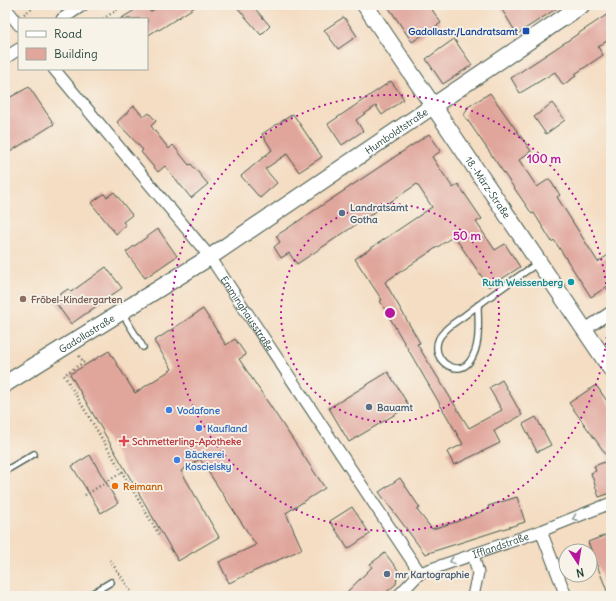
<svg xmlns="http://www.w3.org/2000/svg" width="616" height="601" viewBox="0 0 616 601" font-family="Delius,sans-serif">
<rect width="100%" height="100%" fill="#f7f3e8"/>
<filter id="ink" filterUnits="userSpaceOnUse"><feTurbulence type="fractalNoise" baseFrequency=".025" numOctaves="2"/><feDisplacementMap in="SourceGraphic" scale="8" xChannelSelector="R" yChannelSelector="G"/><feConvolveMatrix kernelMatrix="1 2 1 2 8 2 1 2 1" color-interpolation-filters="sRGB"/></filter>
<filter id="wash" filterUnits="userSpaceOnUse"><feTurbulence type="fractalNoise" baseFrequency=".012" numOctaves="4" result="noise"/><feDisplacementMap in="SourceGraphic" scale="16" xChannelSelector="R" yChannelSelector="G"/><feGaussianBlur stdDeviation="0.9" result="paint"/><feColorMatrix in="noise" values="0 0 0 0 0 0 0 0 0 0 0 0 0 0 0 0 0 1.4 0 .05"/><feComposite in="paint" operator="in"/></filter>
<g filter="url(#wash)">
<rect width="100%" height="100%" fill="#f4ddc2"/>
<g id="blocks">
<g fill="#e0a69c">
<polygon points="143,5 146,5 150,12 161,5 198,5 159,30 158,29 147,36 147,19 120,19"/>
<polygon points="235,5 252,5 270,26 261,35"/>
<polygon points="387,5 429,5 441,23 412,42"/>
<polygon points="499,5 562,5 517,34"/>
<polygon points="611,12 611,38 598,47 603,55 575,74 576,76 563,85 555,72 520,93 511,78"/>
<polygon points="344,17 357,36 338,49 324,30"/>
<polygon points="454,39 472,65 443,84 426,59"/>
<polygon points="391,81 404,99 382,115 376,106 356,120 363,131 342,145 328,124"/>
<polygon points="29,87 54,124 5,155 5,100"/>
<polygon points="490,93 531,151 519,160 537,187 549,179 560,195 557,197 598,262 611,253 611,284 591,297 554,240 552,242 534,213 532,214 464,115 468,107"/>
<polygon points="552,103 565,120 546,134 534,117"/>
<polygon points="134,106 144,117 149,113 156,121 151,126 169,149 173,145 189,165 191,164 208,184 191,198 165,166 158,172 141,152 143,150 117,122"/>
<polygon points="293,114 322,157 299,172 287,154 265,169 277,183 260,198 241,176 272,150 262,134"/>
<polygon points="429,134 441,151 432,157 453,188 458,184 482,219 476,222 495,250 505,244 520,267 489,287 454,236 385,282 420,343 417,344 469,428 502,410 489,388 502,380 522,415 494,431 500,443 454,465 447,452 463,444 380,301 382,300 355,259 432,207 417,184 297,264 289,253 281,258 274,247 280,242 276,236"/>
<polygon points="114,192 132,215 123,222 126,225 116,234 91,203 104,194 107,197"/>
<polygon points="158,229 177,256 145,278 126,252"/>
<polygon points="106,267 122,288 71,324 53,299 68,289 71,292"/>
<polygon points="203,309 226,345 235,339 246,355 239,359 325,488 286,513 302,549 229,583 219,562 256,545 200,459 181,471 219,537 178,561 70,374 109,351 135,393 172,369 154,341"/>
<polygon points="388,372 409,406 349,442 329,408"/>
<polygon points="596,385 611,407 611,493 599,497 591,473 596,471 594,466 610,460 569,403"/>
<polygon points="536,417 551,445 537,452 523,424"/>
<polygon points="90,455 118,503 101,513 72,466"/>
<polygon points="400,478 420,508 417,510 432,529 456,522 489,509 488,506 517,497 525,522 425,554 379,492"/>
<polygon points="352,507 370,534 348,549 330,521"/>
<polygon points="611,533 611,596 609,596 588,542"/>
<polygon points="385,553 398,570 396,584 382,596 343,596 372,567 370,564"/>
</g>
</g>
</g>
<g filter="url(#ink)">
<use href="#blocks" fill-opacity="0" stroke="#3f5549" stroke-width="1"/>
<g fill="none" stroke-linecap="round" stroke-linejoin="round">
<g stroke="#3f5549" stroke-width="8">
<g id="lane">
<path d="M 478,305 C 478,323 481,346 470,361 C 459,377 436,363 437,347 C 437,341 439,337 443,333 C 448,326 457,321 464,316 C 488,297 513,280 538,263"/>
<polyline points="122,313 143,347"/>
<polyline points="5,471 34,454"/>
<polyline points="88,596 111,582"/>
</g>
</g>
<g stroke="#3f5549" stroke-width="13">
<g id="street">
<polyline points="5,7 19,25"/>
<polyline points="62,19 83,5"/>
<polyline points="5,58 19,49"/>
<path id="s1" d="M 54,69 L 210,257 L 420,573"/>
<polyline points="584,330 611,312"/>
<polyline points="541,531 566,596"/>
<path id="s2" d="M 398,596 L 420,573 L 541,531 L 611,503"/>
<polyline points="473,596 478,573 473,554"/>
</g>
</g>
<g stroke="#3f5549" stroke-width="18">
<g id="secondary">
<path id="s3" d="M 365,5 L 611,369"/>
<path id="s4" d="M 5,384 L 210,257 L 582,5"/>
</g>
</g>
<g stroke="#3f5549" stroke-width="2.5" stroke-dasharray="1 3" stroke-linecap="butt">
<polyline points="24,14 37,5"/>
<polyline points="103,19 124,5"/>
<polyline points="79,356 84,362 64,375 160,536"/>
<polyline points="85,495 126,470"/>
<polyline points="110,560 134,596"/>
</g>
<use href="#lane" stroke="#fff" stroke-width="5.5"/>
<use href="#street" stroke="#fff" stroke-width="11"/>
<use href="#secondary" stroke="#fff" stroke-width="16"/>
</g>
<defs><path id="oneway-chevron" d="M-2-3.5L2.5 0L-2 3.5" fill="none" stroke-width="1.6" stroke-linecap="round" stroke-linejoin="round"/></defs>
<g stroke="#8f9e9a">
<use href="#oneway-chevron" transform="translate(575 518) rotate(159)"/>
<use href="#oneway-chevron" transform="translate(452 561) rotate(161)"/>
</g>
</g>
<g fill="none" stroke="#b5179e" stroke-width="2" stroke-dasharray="2 4">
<circle cx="390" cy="313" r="109"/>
<circle cx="390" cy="313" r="218"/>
</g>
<rect fill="#1a4fb4" stroke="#f7f3e8" stroke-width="1.5" x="522" y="27" width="8" height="8" rx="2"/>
<g fill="#5c6f8a" stroke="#f7f3e8" stroke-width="1.5">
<circle cx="342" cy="213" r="4"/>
<circle cx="369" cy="407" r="4"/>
<circle cx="387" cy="574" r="4"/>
</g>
<circle fill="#0f9aa8" stroke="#f7f3e8" stroke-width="1.5" cx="571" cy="282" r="4"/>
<circle fill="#8d6e63" stroke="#f7f3e8" stroke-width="1.5" cx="23" cy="299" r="4"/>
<g fill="#3f7fe0" stroke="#f7f3e8" stroke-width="1.5">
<circle cx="169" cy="410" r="4"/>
<circle cx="199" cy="428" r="4"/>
<circle cx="177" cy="460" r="4"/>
</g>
<path fill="#e0444e" stroke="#f7f3e8" stroke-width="1.5" d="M122 435h4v4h4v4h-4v4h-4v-4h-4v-4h4z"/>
<circle fill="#e8710a" stroke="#f7f3e8" stroke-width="1.5" cx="115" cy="486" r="4"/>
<g text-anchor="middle" stroke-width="3.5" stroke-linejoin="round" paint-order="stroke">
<g font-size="10" font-weight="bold" fill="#164399" stroke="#f7f3e8" text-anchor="end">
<text x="518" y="35">Gadollastr./Landratsamt</text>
</g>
<g font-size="10" fill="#1f3d34" stroke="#f7f3e8">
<text dy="4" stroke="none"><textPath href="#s4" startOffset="466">Humboldtstraße</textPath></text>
<text dy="4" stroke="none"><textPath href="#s3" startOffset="220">18.-März-Straße</textPath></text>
<text dy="4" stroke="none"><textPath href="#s1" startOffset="312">Emminghausstraße</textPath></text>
<text dy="4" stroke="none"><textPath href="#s4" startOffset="96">Gadollastraße</textPath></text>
<text dy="4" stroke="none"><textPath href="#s2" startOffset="117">Ifflandstraße</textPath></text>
</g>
<g font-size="10" font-weight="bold" fill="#4e5e75" stroke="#f7f3e8" text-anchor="start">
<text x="350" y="211">Landratsamt<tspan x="350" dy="12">Gotha</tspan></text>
<text x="377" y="411">Bauamt</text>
<text x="395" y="578">mr Kartographie</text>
</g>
<g font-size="10" font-weight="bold" fill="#0d838f" stroke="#f7f3e8" text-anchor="end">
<text x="563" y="286">Ruth Weissenberg</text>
</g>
<g font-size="10" font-weight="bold" fill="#785e54" stroke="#f7f3e8" text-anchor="start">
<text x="31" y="303">Fröbel-Kindergarten</text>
</g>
<g font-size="10" font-weight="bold" fill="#366cbe" stroke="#f7f3e8" text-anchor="start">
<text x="177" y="414">Vodafone</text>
<text x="207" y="432">Kaufland</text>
<text x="185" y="458">Bäckerei<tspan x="185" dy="12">Koscielsky</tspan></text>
</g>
<g font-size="10" font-weight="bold" fill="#be3a42" stroke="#f7f3e8" text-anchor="start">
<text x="132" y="445">Schmetterling-Apotheke</text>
</g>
<g font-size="10" font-weight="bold" fill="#c56008" stroke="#f7f3e8" text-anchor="start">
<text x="123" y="490">Reimann</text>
</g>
</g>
<circle cx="390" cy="313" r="6" fill="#b5179e" stroke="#f7f3e8" stroke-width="2"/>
<g font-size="12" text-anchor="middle" font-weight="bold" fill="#b5179e" stroke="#f7f3e8" stroke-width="3.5" stroke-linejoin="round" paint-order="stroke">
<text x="544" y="163">100 m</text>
<text x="467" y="240">50 m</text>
</g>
<rect width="616" height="601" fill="none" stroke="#f7f3e8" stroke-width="20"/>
<rect x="18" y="18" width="130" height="52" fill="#f7f3e8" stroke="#a1aaa0"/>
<rect x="26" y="31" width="20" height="6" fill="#ffffff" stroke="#a1aaa0"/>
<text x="54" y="38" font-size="12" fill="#1f3d34">Road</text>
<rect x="26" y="48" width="20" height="12" fill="#e0a69c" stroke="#a1aaa0"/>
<text x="54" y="58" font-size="12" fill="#1f3d34">Building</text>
<g transform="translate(578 563) rotate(168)"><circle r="19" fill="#f7f3e8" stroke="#a1aaa0"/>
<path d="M0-3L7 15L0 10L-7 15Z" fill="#b5179e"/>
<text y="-6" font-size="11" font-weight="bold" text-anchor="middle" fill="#1f3d34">N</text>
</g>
</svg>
